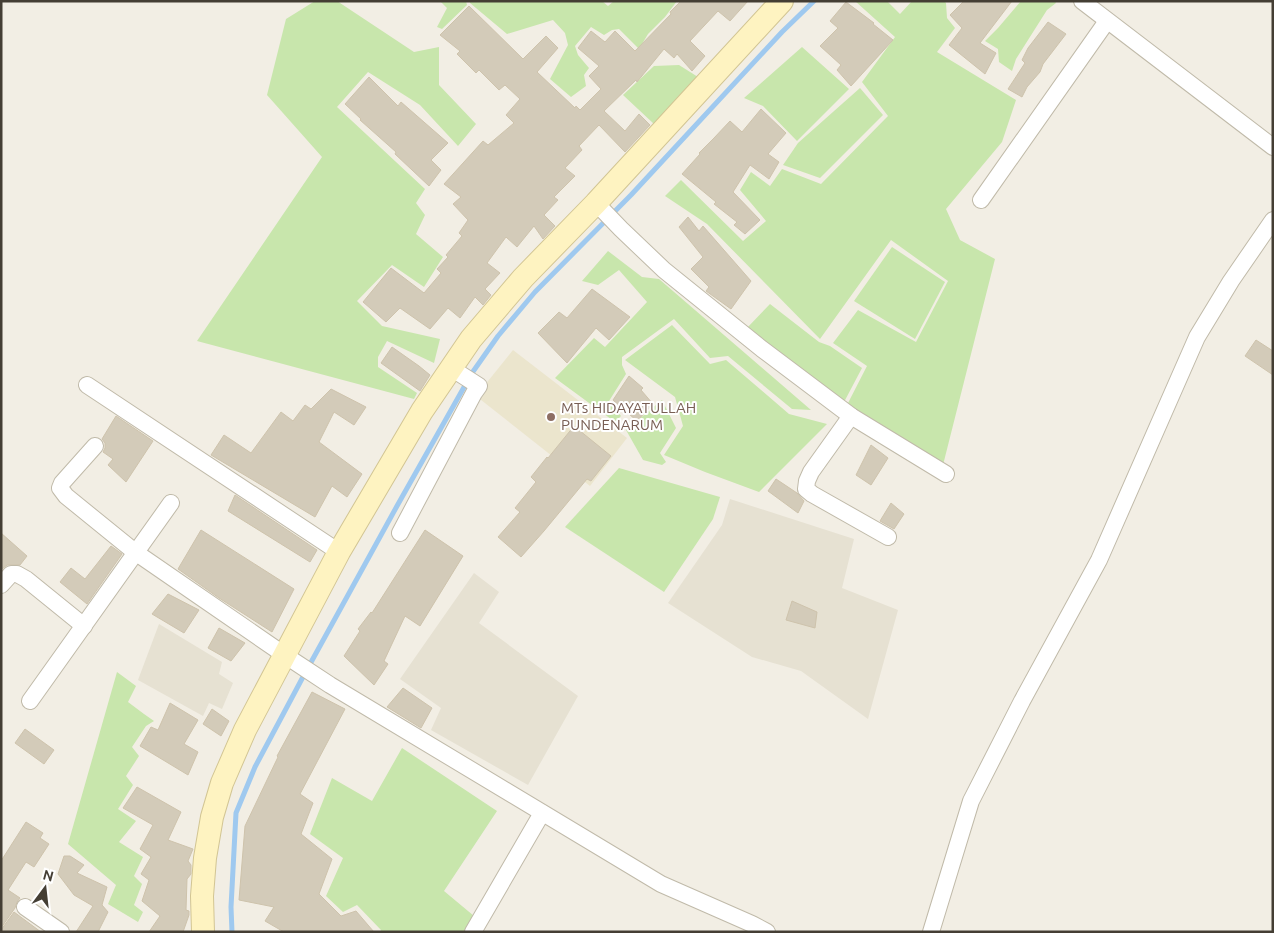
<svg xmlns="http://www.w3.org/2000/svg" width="1274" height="933" viewBox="0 0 1274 933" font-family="Ubuntu,sans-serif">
<rect width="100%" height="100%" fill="#f2eee4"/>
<g fill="#e6e1d2">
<polygon points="730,499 854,539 842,588 898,610 868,719 801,671 752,657 668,603 722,525"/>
<polygon points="474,573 499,592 479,623 578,696 528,785 431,730 441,708 400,679"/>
<polygon points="159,624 222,662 219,674 233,683 222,709 209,703 203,716 138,680"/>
</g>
<polygon fill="#ebe5cd" points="513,350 627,438 590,486 476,396"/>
<g fill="#c8e6ac">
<polygon points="315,1 337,1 414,52 439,47 439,85 476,124 458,146 420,105 368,72 337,107 425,189 416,203 425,215 416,234 443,257 424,287 392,265 357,301 382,326 440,339 434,363 387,341 378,357 378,367 417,393 414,399 197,341 322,157 267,95 286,19"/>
<polygon points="440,1 466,1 467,5 442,29 437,27 447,8"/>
<polygon points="470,1 602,1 608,6 614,1 677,1 665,17 648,34 639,49 619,29 612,30 604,35 591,27 575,46 578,55 589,68 584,75 586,86 571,97 550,79 568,45 565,33 553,20 507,34 470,3"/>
<polygon points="855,1 887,1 900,14 912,1 944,1 946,3 947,18 955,28 937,52 1016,100 1002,142 946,209 960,240 995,259 943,465 847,405 867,366 833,343 858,310 916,342 948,281 891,240 820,339 707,224 665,196 681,180 743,241 766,221 740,190 751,172 770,186 782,169 821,184 888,116 862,82 895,37"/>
<polygon points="1021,1 1055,1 1056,3 1047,10 1016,59 1012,71 999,62 998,49 985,41 998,28"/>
<polygon points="802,47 849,89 797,141 763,106 744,98"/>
<polygon points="679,65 698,77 654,124 623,95 654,66"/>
<polygon points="860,88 883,115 820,178 783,165 798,143"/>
<polygon points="892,247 945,282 915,339 854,301"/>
<polygon points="608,251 642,277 659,279 811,410 792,409 728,356 710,358 674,319 622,357 622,365 626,374 609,401 621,416 615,422 555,378 594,338 605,347 647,302 619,270 598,285 582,281"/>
<polygon points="770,304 819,342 830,346 862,368 843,404 746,329"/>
<polygon points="672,325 710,364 726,360 789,414 827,424 759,492 705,472 664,455 683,426 675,397 625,360"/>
<polygon points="662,400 676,428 660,453 666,462 662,465 643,460 626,430"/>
<polygon points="619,468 720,497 713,519 664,592 565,527"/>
<polygon points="117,672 136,686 128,702 144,714 154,721 146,726 132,747 139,756 126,776 133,785 118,809 136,821 119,842 143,857 134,876 142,884 134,905 143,912 138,922 108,904 116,885 68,844"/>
<polygon points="402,748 497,811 444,891 474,916 464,932 380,932 381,930 357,905 343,912 326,896 343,858 310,834 332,778 372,801"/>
</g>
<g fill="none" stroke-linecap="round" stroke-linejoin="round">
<polyline stroke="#9fc9ef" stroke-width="5" points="232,932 231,907 236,813 255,767 304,675 397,506 472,373 498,336 535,292 631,195 782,32 814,1"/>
</g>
<g fill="#d3cbb9" stroke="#cec3ac">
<polygon points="681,1 748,1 730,21 718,11 690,41 705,56 692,71 677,54 674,58 664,49 637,82 636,80 604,111 625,131 639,114 650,125 625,152 599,125 579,146 582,150 565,168 575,176 554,197 558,200 544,215 555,226 543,239 534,226 517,247 506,237 487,263 500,273 485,289 491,295 483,305 475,297 460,318 448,308 430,329 400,308 386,322 363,302 391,268 424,293 441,273 437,269 448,257 446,255 462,236 459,233 468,220 453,204 461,197 444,184 483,141 488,145 514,123 506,115 520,99 505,85 499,90 479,70 476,73 457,54 460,51 440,35 469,6 523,59 546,36 558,48 537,72 575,108 576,106 580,110 601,89 589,76 599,66 578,48 591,31 605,42 615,31 635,51 671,14 670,12"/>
<polygon points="964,1 1012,1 980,43 996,53 985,74 949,45 962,28 950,15"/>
<polygon points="846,2 874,23 873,24 893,40 851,86 837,70 841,65 820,46 838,28 830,21"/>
<polygon points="1048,22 1066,34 1043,64 1040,72 1027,87 1022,97 1008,89 1025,63 1022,60 1028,48"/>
<polygon points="369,77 398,106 401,102 448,143 431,160 441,170 429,186 395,154 396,152 360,120 361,119 345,104"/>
<polygon points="761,109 786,133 768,154 779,162 769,179 750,165 733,192 760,220 745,234 734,225 737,222 714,204 716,202 682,174 700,154 699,153 714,138 730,121 742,132"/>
<polygon points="688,217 699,231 703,226 751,281 731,309 706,291 709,287 691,269 703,257 679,227"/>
<polygon points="592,289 630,317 609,340 596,328 567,363 538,333 559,312 567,318"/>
<polygon points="1256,340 1273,351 1273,375 1245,356"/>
<polygon points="392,347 419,366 430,375 420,391 381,363"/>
<polygon points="629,376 643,388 641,390 653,404 637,421 613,400"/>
<polygon points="331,389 366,407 354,425 334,412 319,442 362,474 347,497 332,486 315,517 211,455 224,435 251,453 281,412 293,421 305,405 311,409"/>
<polygon points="116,416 153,441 126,482 108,465 113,459 103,452 105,448 105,443 102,439"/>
<polygon points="574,426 611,456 591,481 587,479 544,531 521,557 498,537 520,512 515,508 536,482 531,477 547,457 548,458"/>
<polygon points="871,445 888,458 871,485 856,475"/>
<polygon points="776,479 797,493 804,501 798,513 768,491"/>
<polygon points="235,495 317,550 310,562 228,511"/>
<polygon points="891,503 904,514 894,529 880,521"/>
<polygon points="201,530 294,589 272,632 219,598 178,569"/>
<polygon points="425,530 463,556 420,626 405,616 384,661 388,664 374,685 344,656 360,631 358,629 371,612 372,613"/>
<polygon points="1,533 27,556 20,565 7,565 1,570"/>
<polygon points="111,546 122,554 87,604 60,582 71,568 85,579"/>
<polygon points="168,594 199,610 184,633 152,614"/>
<polygon points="792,601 817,612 815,628 786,620"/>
<polygon points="219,628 245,643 231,661 208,648"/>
<polygon points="403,688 432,708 421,728 387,707"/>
<polygon points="312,692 345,709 300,794 313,803 301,834 332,859 319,894 341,916 356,911 374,932 284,932 265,921 274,907 239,900 245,826 278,757 277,756"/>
<polygon points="170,703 198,720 184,744 198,752 188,775 140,746 151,727 158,730"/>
<polygon points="212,709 229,721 221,736 203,724"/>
<polygon points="25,729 54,750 44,764 15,743"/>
<polygon points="137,787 181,812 168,840 193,849 188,861 191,865 191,874 187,879 186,910 189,911 189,915 183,932 149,932 160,916 142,901 149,880 141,874 151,857 140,849 153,825 123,808"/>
<polygon points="26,822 43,833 40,838 49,844 34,867 26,862 8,890 20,898 17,902 15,908 1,928 1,861"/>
<polygon points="64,856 70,856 84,865 77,873 107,887 102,905 108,912 98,932 76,932 93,906 74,895 58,874"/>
<polygon points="14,912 41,932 1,932 1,930"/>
</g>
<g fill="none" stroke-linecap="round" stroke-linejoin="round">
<g stroke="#c0baa9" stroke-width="18">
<g id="street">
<polyline points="1082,1 1273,147"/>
<polyline points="981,200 1107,21"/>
<polyline points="596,203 621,229 664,270 762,349 851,416 946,474"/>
<polyline points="87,385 339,552"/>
<polyline points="851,416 811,472 807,481 806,489 812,494 888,537"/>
<polyline points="95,446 62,483 60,488 66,496 135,552 286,656 330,685 661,884 752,924 767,932"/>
<polyline points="400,533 474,393 479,386 451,368"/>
<polyline points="1,585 11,574 17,574 26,579 84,626"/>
<polyline points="30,701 171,503"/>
<polyline points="25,907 61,932"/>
<polyline points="473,932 542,813"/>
<polyline points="931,932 971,801 1022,701 1099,560 1197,337 1231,281 1273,220"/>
</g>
</g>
<g stroke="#d2c593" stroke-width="24">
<polyline id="secondary" points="203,932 202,896 205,858 212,817 222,783 245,730 339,552 422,411 471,339 523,278 596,203 782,1"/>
</g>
<use href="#street" stroke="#fff" stroke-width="16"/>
<use href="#secondary" stroke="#fef3c1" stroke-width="22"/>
</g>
<circle fill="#8d6e63" stroke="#fff" stroke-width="2" cx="551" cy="417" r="5"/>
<g text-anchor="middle" stroke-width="4" stroke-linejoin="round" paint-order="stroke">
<g font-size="15" fill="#785e54" stroke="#fff" text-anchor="start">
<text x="561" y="413">MTs HIDAYATULLAH<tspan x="561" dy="17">PUNDENARUM</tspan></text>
</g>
</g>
<rect width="1274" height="933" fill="none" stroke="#443e34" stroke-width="5"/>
<g transform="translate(45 888) rotate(15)" stroke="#ffffff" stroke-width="4" paint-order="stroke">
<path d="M0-4L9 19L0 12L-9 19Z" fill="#443e34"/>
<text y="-8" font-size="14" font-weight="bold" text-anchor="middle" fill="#443e34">N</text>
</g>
</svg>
